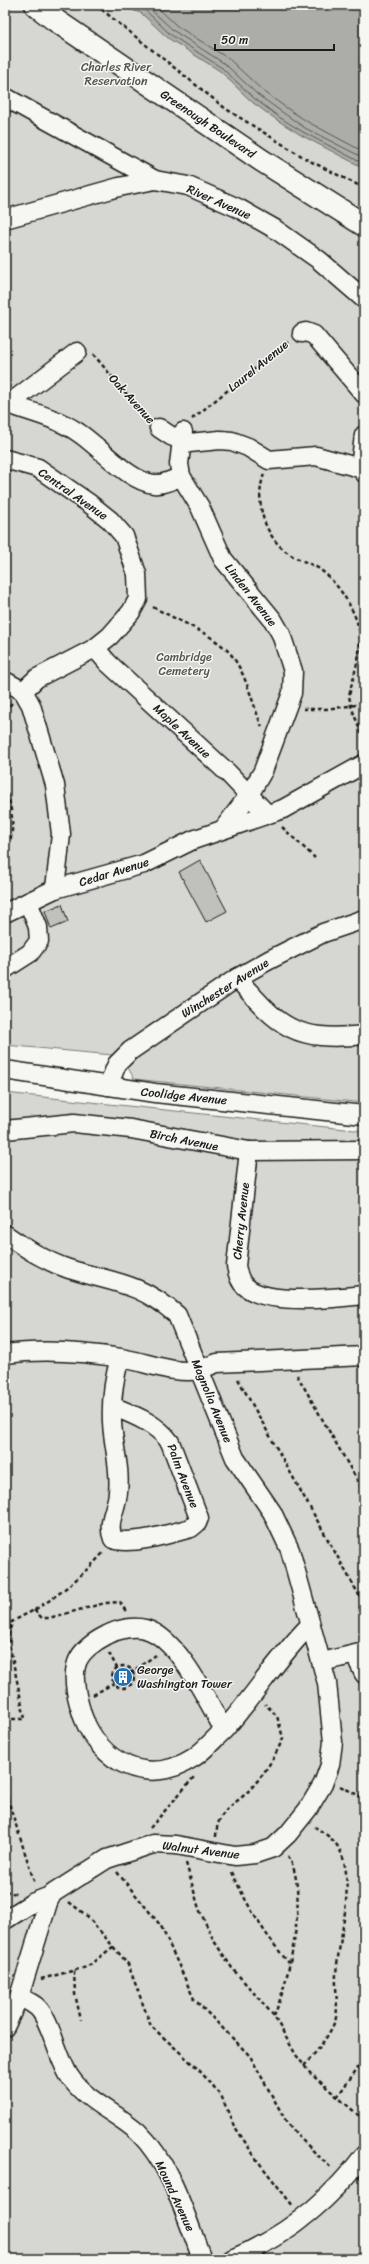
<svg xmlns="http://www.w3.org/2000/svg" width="369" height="2264" viewBox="0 0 369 2264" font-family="Sriracha,sans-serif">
<rect width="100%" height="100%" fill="#f6f6f2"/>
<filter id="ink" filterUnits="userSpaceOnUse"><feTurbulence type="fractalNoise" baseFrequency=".025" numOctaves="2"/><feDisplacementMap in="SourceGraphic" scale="8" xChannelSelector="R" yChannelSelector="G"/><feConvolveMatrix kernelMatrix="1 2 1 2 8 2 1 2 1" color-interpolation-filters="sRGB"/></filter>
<g filter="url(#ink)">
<g fill="#d6d6d2" stroke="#797977">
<polygon points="5,5 118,5 141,13 168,38 220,71 252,102 277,120 301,135 364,168 364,1103 134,1079 119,1050 112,1055 5,1045"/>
<polygon points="5,1093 364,1131 364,2259 5,2259"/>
</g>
<polygon fill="#acaca9" stroke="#727271" points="118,5 364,5 364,168 301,135 277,120 252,102 220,71 168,38 141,13"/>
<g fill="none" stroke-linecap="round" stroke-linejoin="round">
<g stroke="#565654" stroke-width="1">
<polyline points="132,5 144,9 171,35 222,68 255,99 279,117 303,132 364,164"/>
<polyline points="146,5 174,31 225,64 258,95 282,112 305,128 364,158"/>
<polyline points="155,5 177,26 229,59 262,90 285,107 308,122 364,152"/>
</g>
</g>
<g fill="#c0c0bd" stroke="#1c1c1c">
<polygon points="200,860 227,911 206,922 179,872"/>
<polygon points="62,904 68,922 51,929 45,911"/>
<circle cx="123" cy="1677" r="8"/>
</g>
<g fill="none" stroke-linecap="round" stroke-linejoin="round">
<g stroke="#1c1c1c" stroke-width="21">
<g id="minor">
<polyline points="5,97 155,180"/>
<polyline points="5,219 119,187 155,180 188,186 238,208 275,229 319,260 364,299"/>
<polyline points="302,333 306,332 314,335 364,394"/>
<path d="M 8,404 C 31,412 56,418 76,431 C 99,445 127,481 154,484 C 163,485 173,480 181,476 L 200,507 L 223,559 L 273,620 L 281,634 L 293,671 L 292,693 L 263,771 L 249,795 L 224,828"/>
<polyline points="5,407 77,352"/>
<polyline points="159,428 171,436 189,443 220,440 232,441 248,447 269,460 316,456 360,468 364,473"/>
<polyline points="5,459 38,468 90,504 110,520 124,536 137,574 138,599 131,612 110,636 95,648 37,678 23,691"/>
<polyline points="360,468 364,435"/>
<polyline points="181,476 179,464 183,432"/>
<polyline points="95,648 108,663 228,773 267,814"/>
<polyline points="5,681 23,691 31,705 55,785 61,834 55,889"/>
<polyline points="5,913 55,889 144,864 193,840 283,809 364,764"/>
<polyline points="5,969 30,953 39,941 38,927 28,902"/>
<path d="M 237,978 C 280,1028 295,1042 364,1035"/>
<polyline points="5,1070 155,1093 364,1115"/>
<polyline points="108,1086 117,1064 130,1051 237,978 269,960 323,933 364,919"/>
<polyline points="5,1130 74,1123 131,1129 249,1151 364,1150"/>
<path d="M 249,1151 L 236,1266 C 238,1274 239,1281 245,1286 C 265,1306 337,1298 364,1295"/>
<path d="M 5,1234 C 25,1248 45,1261 69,1269 C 114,1283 139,1282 177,1315 L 235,1458 L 272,1512 L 290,1550 L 327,1683 L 333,1742 L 330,1765 L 323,1784 L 308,1809 L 288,1834 L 273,1848 L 255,1854 L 235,1856 L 176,1845 L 153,1844 L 107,1859 L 55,1892 L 50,1896 L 19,1997 L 5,2027"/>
<path d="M 5,1354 C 43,1349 84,1352 121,1358 C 146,1362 175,1375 199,1370 C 205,1368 211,1365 217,1363 L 364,1356"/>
<path d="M 112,1406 C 134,1415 156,1423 170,1442 L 199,1518 L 197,1523 L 191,1528 C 173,1533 130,1546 113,1539 C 106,1522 117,1509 118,1492 C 121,1468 113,1446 112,1422 C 111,1400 114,1378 120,1358"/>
<polyline points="355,1655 364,1674"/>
<polyline points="322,1662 364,1652"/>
<path d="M 224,1730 C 214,1739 204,1751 193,1758 C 147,1787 101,1763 83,1717 C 78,1702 72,1682 76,1666 C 79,1652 95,1641 107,1635 C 118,1629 133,1626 145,1629 C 178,1637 208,1702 224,1730 C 254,1696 278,1657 310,1625"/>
<polyline points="5,1920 32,1903 50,1896"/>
<path d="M 19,1997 C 26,2000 33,2003 38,2008 C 51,2021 57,2057 70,2077 C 87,2102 116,2112 138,2132 C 171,2164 186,2217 202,2259"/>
<path d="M 232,2259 C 286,2236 329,2202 364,2155"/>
</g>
</g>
<g stroke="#1c1c1c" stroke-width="25">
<polyline id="major" points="36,5 55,20 261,160 364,225"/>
</g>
<g stroke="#1c1c1c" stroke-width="2.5" stroke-dasharray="4 3" stroke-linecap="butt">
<polyline points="96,5 226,109 308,160 364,188"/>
<polyline points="93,354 146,417"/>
<polyline points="192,419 288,342"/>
<path d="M 264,474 C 254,503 264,538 291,555 C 299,560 309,563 318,568 C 338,582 356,610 360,634 C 363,648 352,680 349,696 L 351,706 L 364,741"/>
<path d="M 153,607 C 176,620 217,635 233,657 C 247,677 253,705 262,727"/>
<polyline points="361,636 364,633"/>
<polyline points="303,709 326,709 364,704"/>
<polyline points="5,711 12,703"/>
<path d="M 5,787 C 12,808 17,833 5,853"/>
<polyline points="282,827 315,858"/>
<polyline points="297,1375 364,1492"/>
<polyline points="238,1379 364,1604"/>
<polyline points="34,1610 42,1618 49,1618 105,1603 120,1602 127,1613"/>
<path d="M 5,1627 C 14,1619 24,1616 34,1610 C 60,1595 84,1574 103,1553"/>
<polyline points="109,1653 117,1668"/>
<circle cx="123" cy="1677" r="11"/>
<polyline points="130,1673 156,1655"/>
<polyline points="93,1695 114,1683"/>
<polyline points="5,1719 25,1719 9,1643 9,1631 13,1621"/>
<polyline points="340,1786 364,1798"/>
<polyline points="5,1791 35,1884"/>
<polyline points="150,1828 194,1777"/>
<path d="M 216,1837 C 217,1807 237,1806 253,1786 C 265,1773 276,1755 283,1738 L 277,1716 L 265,1704"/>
<polyline points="186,1863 199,1909 214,1941 232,1968 274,2016 296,2055 310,2073 364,2120"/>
<polyline points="117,1872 161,1926 194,1999 250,2056 286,2121 300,2138 332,2169"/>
<path d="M 232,1872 C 247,1906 265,1935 289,1963"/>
<polyline points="5,1891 16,1894"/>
<polyline points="69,1902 87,1916 128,1964 151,2026 198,2069 221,2095 233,2124 257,2160 293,2206"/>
<polyline points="74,1971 75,1994 81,2020"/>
<polyline points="41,1979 87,1967 114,1946"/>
<path d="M 274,2016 C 289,1980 310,1890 288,1856"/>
<path d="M 304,2066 C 316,2052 328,2038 335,2021 C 339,2011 335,1987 336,1975 C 338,1940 359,1875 336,1844 C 331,1837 322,1832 315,1827"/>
<polyline points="337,2097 364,2059"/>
</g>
<use href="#minor" stroke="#f6f6f2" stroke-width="18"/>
<use href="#major" stroke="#f6f6f2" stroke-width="22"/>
</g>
</g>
<defs>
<g id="building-disc" transform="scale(1)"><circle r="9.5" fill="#1f6fb2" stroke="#f6f6f2"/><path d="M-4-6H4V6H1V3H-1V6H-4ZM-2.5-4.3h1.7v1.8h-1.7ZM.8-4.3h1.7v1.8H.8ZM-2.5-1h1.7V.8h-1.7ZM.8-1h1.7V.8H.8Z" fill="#fff"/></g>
</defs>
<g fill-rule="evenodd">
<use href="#building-disc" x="123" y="1677"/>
</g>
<g text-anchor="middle" stroke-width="3" stroke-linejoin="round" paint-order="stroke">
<g font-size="12" fill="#545453" stroke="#f6f6f2">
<text x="116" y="71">Charles River<tspan x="116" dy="14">Reservation</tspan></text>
<text x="184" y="661">Cambridge<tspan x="184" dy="14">Cemetery</tspan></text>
</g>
<g font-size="12" fill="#1c1c1c" stroke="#f6f6f2">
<text transform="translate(208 124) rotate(34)" y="4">Greenough Boulevard</text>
<text transform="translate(219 202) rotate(24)" y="4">River Avenue</text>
<text transform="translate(258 366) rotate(-39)" y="4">Laurel Avenue</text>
<text transform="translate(132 399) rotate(48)" y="4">Oak Avenue</text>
<text transform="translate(73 494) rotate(35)" y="4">Central Avenue</text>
<text transform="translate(251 595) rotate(52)" y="4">Linden Avenue</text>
<text transform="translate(182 731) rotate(43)" y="4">Maple Avenue</text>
<text transform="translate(114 872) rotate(-17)" y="4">Cedar Avenue</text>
<text transform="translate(225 988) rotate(-32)" y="4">Winchester Avenue</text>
<text transform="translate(184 1096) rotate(6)" y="4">Coolidge Avenue</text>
<text transform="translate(184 1140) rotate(11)" y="4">Birch Avenue</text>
<text transform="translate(241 1221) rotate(-84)" y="4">Cherry Avenue</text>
<text transform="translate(212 1401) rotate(68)" y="4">Magnolia Avenue</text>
<text transform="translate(183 1476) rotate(69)" y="4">Palm Avenue</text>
<text transform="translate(201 1850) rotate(7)" y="4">Walnut Avenue</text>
<text transform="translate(175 2196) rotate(65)" y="4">Mound Avenue</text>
</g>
<g font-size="12" fill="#1c1c1c" stroke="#f6f6f2" text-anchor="start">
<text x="137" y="1674">George<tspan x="137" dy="14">Washington Tower</tspan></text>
</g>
</g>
<rect width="369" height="2264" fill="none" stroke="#f6f6f2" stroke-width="20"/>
<rect x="10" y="10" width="349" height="2244" fill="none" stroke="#1c1c1c" stroke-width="1.5" filter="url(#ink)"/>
<path d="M215 44v6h119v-6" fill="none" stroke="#1c1c1c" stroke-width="2"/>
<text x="221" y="44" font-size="12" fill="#1c1c1c" stroke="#f6f6f2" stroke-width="3" paint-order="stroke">50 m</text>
</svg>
